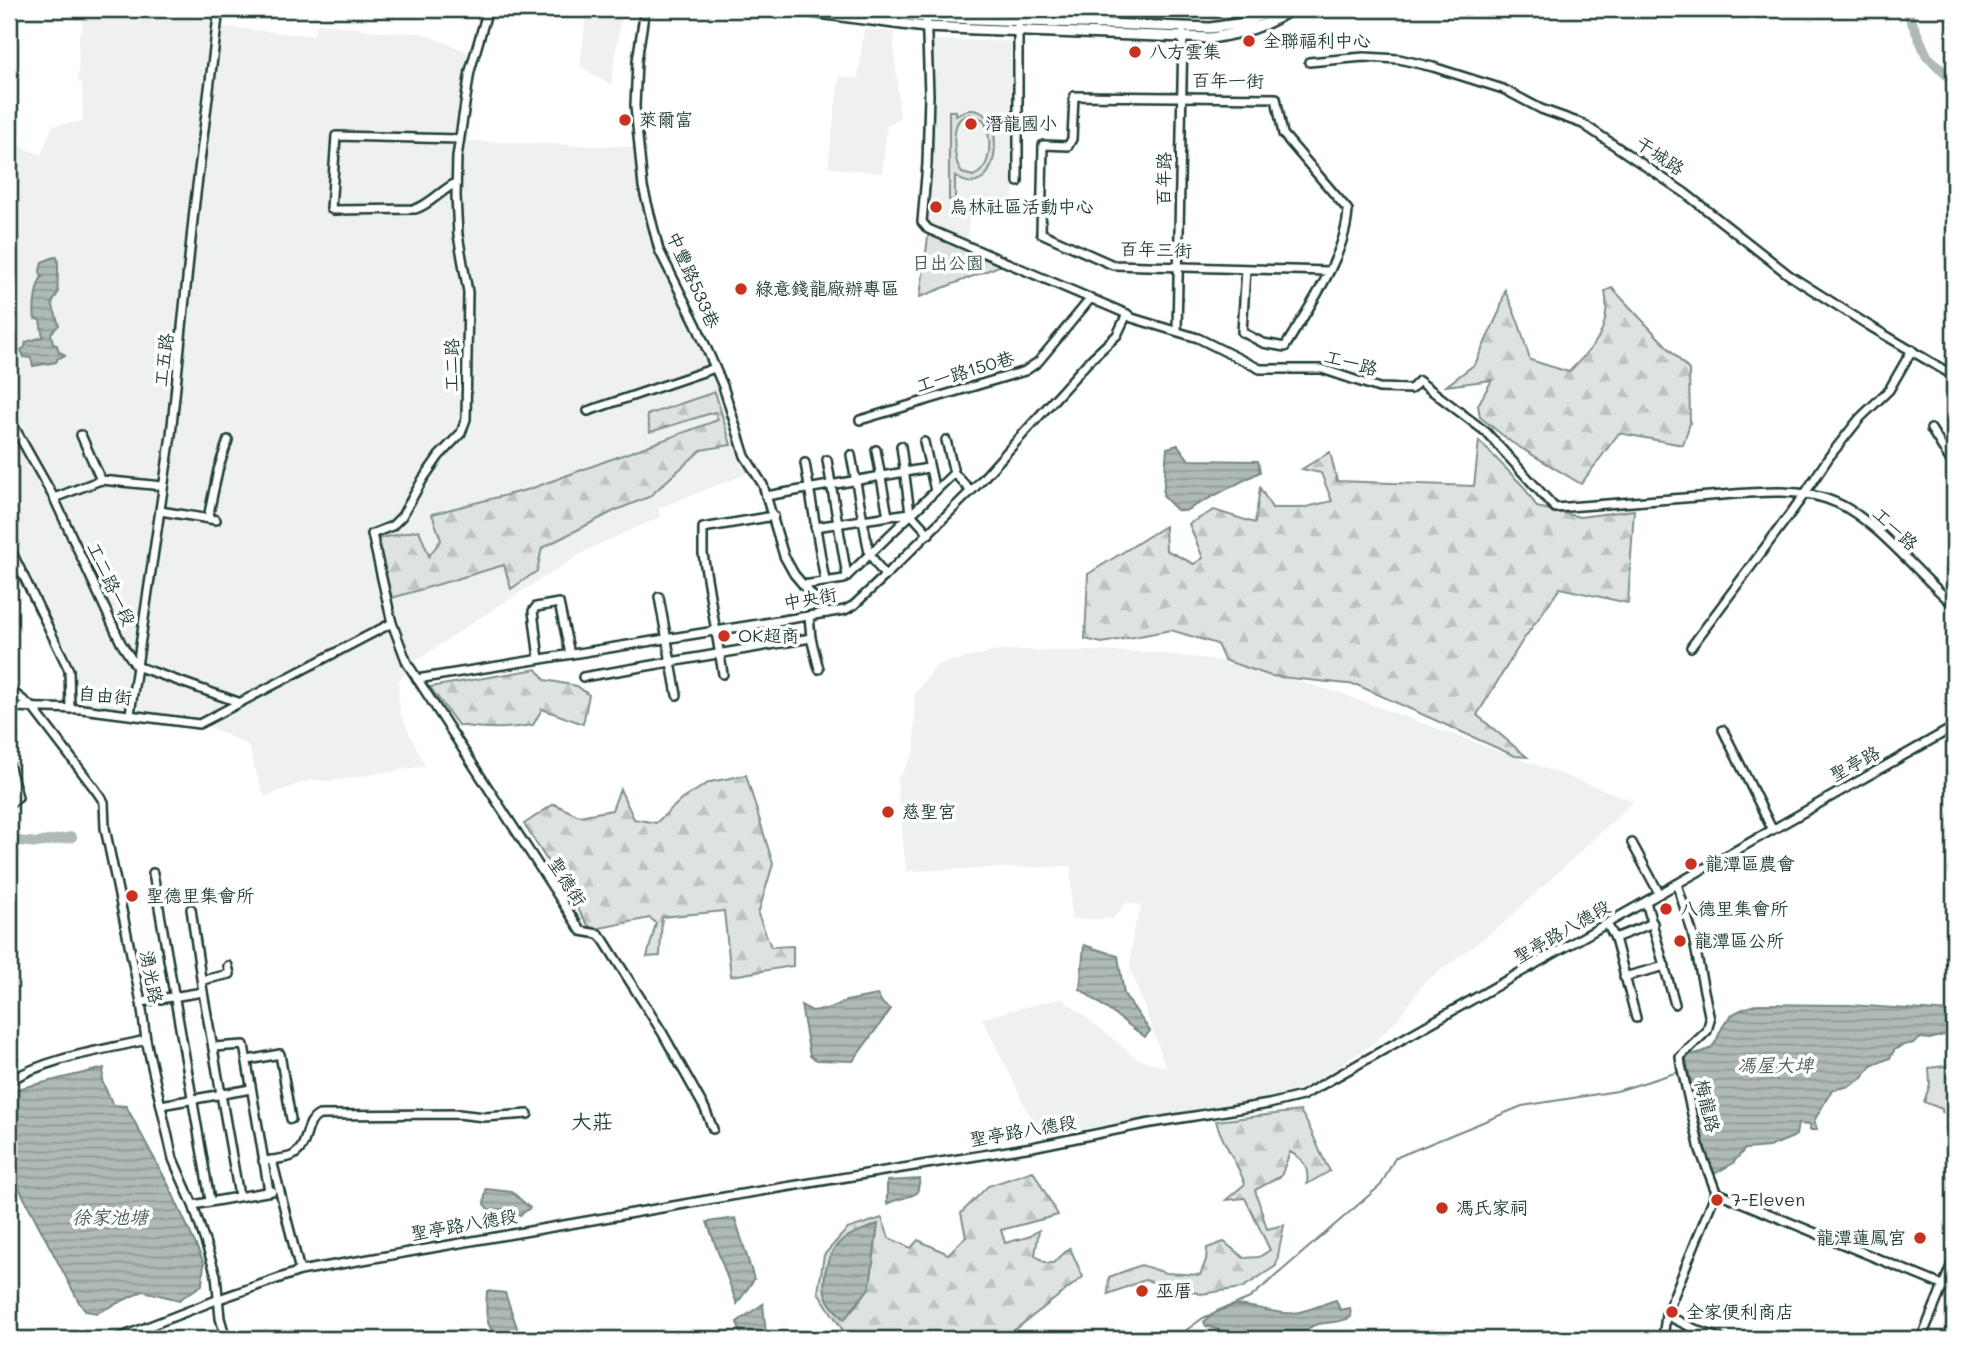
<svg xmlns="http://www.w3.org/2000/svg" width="1963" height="1348" viewBox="0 0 1963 1348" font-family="Mali,'LXGW WenKai TC',sans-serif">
<defs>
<pattern id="forest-firs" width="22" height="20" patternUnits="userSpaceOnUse" patternTransform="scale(1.75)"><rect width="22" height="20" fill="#dee3e2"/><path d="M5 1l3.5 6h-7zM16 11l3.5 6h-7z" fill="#bec4c2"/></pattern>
<pattern id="water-rules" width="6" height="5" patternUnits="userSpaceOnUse" patternTransform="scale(1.75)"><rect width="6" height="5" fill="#afbab7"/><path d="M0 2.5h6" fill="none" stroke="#8e9896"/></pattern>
</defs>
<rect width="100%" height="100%" fill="#fff"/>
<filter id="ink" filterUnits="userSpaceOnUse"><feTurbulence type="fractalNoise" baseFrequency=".0143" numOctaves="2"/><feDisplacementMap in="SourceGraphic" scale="14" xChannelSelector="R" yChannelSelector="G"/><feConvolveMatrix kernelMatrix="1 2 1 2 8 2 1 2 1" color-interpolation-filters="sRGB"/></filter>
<g filter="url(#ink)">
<g fill="#eef1f0">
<polygon points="82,9 171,9 170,17 214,21 214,26 313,36 318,23 386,32 421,33 468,52 468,141 633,147 636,177 648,224 669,283 693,330 719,391 749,473 659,508 660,517 591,548 472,623 412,664 398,682 400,713 425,766 331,781 310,780 264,797 248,745 191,719 74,702 75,668 9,529 9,142 41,155 52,126 83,121 82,83 78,83 79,32 82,32"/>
<polygon points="587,9 603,9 602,17 621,18 611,85 580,66"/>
<polygon points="864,29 895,32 894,44 900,117 887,127 882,173 828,167 839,76 858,79"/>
<polygon points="931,40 1011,41 1014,209 969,208 968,242 928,222"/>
<polygon points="1001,650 1148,652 1217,660 1337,692 1634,801 1504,923 1424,983 1397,1020 1373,1044 1314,1082 1287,1095 1040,1136 982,1018 1062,998 1138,1059 1166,1067 1130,968 1133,931 1142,906 1127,902 1113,919 1071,919 1071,866 906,871 897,781 915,751 914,695 938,664"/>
</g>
<g fill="url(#forest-firs)" stroke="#7e908b" stroke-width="2">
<path d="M 1612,288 L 1689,370 L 1690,423 L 1683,445 L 1619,433 L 1581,484 L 1511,442 L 1480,417 L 1478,405 L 1492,380 L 1446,386 L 1475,364 L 1500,310 L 1505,290 L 1519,324 L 1530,360 L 1569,372 C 1594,346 1612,329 1605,291 Z"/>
<polygon points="715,392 731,445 701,450 649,497 616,510 542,548 537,571 511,589 504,565 392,598 377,539 419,530 429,556 441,540 432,514 530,489 718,420 715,412 650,432 647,415"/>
<polygon points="1479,441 1524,487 1537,507 1580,517 1634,510 1628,603 1560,588 1521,643 1477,715 1527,757 1515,756 1357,685 1271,676 1224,660 1217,644 1171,630 1102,643 1085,639 1088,574 1165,526 1166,550 1194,564 1203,558 1189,524 1214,510 1255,523 1260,488 1272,508 1302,508 1332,501 1321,473 1302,469 1330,452 1337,481 1474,486"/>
<path d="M 537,669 L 545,680 L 577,686 L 589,695 L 583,724 L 542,709 L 533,725 C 507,730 484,729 458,725 L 430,687 Z"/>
<polygon points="746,775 773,864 758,914 771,947 793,946 793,966 731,976 724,911 662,917 660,956 647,957 656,923 650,918 595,929 588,925 524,824 554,804 579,816 612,810 620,789 634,819 656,823 682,799 710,782"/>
<path d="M 1300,1111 C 1313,1129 1318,1152 1330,1171 L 1307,1184 C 1309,1168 1304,1159 1290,1152 L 1281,1176 L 1255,1190 L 1267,1229 L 1284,1225 L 1276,1266 L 1242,1288 L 1201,1294 L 1145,1280 L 1108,1294 L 1109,1277 L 1141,1265 L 1166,1273 L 1200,1275 L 1206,1260 L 1207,1248 L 1224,1242 L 1244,1258 L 1259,1257 L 1270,1250 L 1245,1198 L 1226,1200 L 1245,1184 C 1237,1161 1222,1144 1216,1121 Z"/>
<polygon points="1033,1171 1058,1215 1001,1230 1005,1243 1028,1237 1039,1230 1035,1255 1046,1263 1053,1263 1070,1248 1083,1277 1003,1339 839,1339 844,1332 818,1292 824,1255 847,1229 882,1218 889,1238 911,1248 918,1240 948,1254 966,1237 961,1213 988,1186"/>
</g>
<g fill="#dee3e2" stroke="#7e908b" stroke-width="2" fill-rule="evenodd">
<path d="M 949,111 L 956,111 L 956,115 C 1011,84 1005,212 955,176 L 955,200 L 949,200 ZM 970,114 L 984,120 C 992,138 993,168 973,176 L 962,173 C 954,164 951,129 960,119 C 963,116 966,116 970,114 Z"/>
<polygon points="929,230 1002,265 920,297"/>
<polygon points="1954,1065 1954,1113 1942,1112 1942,1109 1924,1102 1930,1084 1929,1068"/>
</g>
<g fill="url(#water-rules)" stroke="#758883" stroke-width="2">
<path d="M 57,256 C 60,270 56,280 58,293 L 52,303 L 59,325 L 51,333 L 53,344 L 57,345 L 59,352 L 64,354 L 65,356 L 58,358 L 56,362 L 33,366 L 31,358 L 24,357 L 21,350 L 25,347 L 26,342 L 43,337 L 40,320 L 35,319 C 33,309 36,284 42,277 L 40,271 L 42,262 Z"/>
<polygon points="1178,445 1189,460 1258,461 1260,472 1185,511 1177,510 1163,496 1167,448"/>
<polygon points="1084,945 1118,956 1124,994 1150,1031 1145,1037 1080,989"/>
<polygon points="877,995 884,1005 891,1009 853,1061 817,1060 810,1056 801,1005 812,1011 831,1008 846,1001"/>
<path d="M 1758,1004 L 1850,1005 L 1952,1012 L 1954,1012 L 1954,1032 L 1930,1039 L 1921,1038 L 1914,1043 L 1904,1045 L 1895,1049 L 1890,1058 L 1871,1066 L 1862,1078 L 1850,1086 L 1832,1090 L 1814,1121 L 1817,1130 L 1810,1130 L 1809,1125 L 1798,1124 L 1796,1135 L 1793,1137 L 1769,1147 L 1745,1149 L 1732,1164 L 1714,1174 L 1709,1166 L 1686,1060 L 1688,1055 C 1725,1049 1710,1040 1729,1018 C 1736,1010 1749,1007 1758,1004 Z"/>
<polygon points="104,1068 102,1081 113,1105 126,1106 169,1186 204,1263 202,1285 179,1300 143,1291 97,1313 86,1311 80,1304 19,1188 9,1155 9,1097 17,1089"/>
<path d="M 920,1179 L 917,1193 C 907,1199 897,1198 887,1204 L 887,1181 Z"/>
<polygon points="486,1189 512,1192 530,1208 520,1215 506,1209 489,1210 484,1204"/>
<polygon points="735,1218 754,1279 737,1304 707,1222"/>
<path d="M 878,1224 L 870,1287 L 844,1320 C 837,1312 827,1303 825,1292 C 822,1273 829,1247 847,1237 C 856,1232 868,1228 878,1224 Z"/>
<path d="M 487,1291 L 505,1293 L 521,1339 C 485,1339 485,1322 487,1291 Z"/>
<path d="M 1336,1300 L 1340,1310 L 1350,1308 L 1351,1317 C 1340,1324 1327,1321 1315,1325 C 1306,1328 1301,1337 1292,1339 C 1265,1344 1232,1334 1206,1326 L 1204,1322 C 1233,1289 1263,1316 1294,1313 C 1308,1311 1323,1304 1336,1300 Z"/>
<polygon points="763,1304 766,1334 742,1338 737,1322"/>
</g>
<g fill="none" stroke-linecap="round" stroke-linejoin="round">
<polyline stroke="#758883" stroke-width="2" points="1174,1339 1203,1318 1250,1298 1381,1185 1395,1158 1522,1106 1617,1091 1678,1072"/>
<g stroke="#afbab7" stroke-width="10">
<polyline points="1906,9 1927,56 1954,82"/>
<polyline points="9,840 37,843 72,837"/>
</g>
<g stroke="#1f3d34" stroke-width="12">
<g id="minor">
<polyline points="488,9 470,71 457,157 456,196 458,235 468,292 466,419 461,433 439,456 423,479 402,516 392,526 372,534 392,623 407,663 581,931 598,934 603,939 662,1032 705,1109 713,1129"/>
<polyline points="645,9 637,61 635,106 643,187 659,250 696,324 723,386 745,456 763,485 784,556 794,574 827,613"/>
<path d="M 926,9 L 929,95 L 927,164 L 922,222 L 928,229 L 1127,314 L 1132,318 L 1198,338 L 1260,369 L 1322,369 L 1379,388 L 1411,389 L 1419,381 L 1486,432 L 1555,508 C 1606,504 1658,500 1710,496 C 1750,493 1799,486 1837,503 C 1876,520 1920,576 1954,605"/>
<polyline points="1094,9 1097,25"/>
<polyline points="1018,25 1018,182"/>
<polyline points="1309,62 1364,57 1399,59 1433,67 1503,89 1541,109 1583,124 1685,193 1789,275 1868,325 1954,376"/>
<path d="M 456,183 C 441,190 430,205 415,209 L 333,210 L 331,209 L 336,136 L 459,139"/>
<path d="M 1246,269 L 1242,332 L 1263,343 L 1285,347 C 1308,308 1346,256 1348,210 L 1283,134 L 1276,98 L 1074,96 L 1072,139 L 1068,146 L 1043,145 L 1041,233 L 1113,265 L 1329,271"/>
<polyline points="1177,331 1183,34"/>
<polyline points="588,411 715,368"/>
<polyline points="9,418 54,498 121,643 136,666 238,702"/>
<polyline points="860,420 1025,371 1038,362 1091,298"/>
<polyline points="1931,429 1954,466"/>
<polyline points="81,435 101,480"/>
<polyline points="946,440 954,473 971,491"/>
<polyline points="924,442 935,491"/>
<polyline points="901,446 910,513"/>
<polyline points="876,450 888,516"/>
<polyline points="851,455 869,553 885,576"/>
<polyline points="827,460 847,576"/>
<polyline points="805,463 825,581"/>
<polyline points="766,496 928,468"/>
<polyline points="54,498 101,480 163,486"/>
<polyline points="160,511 216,520"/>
<polyline points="910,513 929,534"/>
<polyline points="208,518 218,470 228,440"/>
<polyline points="815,527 910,513"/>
<polyline points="9,546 69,670 70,709"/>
<polyline points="803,585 844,579 954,473"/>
<polyline points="659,597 677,695"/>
<polyline points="809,616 811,638 819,669"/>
<polyline points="1691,647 1804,495 1829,457 1860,418 1889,390 1912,350"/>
<polyline points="539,659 533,611 536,607 559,603 570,654"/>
<polyline points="723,674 703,554 703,528 774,516"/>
<polyline points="583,677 811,638"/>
<polyline points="417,679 845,610 854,605 885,576 978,484 1088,362 1117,335 1127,314"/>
<polyline points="9,689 33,708 95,789 104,802 105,828 141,1002 146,1040 173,1159 193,1205 216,1275 220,1318 226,1339"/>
<polyline points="9,707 82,709 199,724 392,623"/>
<polyline points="130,714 171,435 194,210 219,9"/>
<polyline points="1723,730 1772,829"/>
<polyline points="9,764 18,797 9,805"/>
<polyline points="1632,843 1659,893"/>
<polyline points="153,873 210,1200"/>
<polyline points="1646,902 1675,1004"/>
<polyline points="191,909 203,992 239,1196"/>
<polyline points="1607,924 1615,938 1636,1018"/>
<polyline points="1615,938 1653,923"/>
<polyline points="1624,977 1665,966"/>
<polyline points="203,980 230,974 228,966"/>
<polyline points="141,1002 203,992"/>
<polyline points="213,1047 244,1045 269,1191"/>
<polyline points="248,1060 280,1054 291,1119"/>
<path d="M 9,1081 C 50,1057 100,1051 146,1040"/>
<polyline points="161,1105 251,1089"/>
<polyline points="272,1160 300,1271"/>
<path d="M 263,1161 C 272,1160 284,1159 292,1156 C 310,1147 303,1123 319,1115 L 458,1114 L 484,1117 L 528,1114"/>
<polyline points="1716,1192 1954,1290"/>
<polyline points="193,1205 272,1191"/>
<polyline points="1666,1315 1699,1331 1721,1339"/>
<polyline points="116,1339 219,1299 300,1271 742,1194 1032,1147 1145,1124 1269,1104 1302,1096 1954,727"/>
<polyline points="1663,1339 1666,1315 1716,1192 1700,1150 1681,1065 1680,1057 1707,1031 1710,1020 1692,932 1677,884"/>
<polyline points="1921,1339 1954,1259"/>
</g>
</g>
<g stroke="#1f3d34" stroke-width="14">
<g id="major">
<path d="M 788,9 L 925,27 L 1211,38 C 1241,33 1267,27 1291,9"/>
<polyline points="859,9 925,17 1210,28 1244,23 1276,9"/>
</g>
</g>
<use href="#minor" stroke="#fff" stroke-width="7"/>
<use href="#major" stroke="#fff" stroke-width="9"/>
</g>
</g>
<g fill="#c8321e" stroke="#fff" stroke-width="2.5">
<circle cx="1249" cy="41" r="7"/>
<circle cx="1135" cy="52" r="7"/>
<circle cx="625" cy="120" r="7"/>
<circle cx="971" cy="124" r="7"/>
<circle cx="936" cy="207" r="7"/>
<circle cx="741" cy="289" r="7"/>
<circle cx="724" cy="636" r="7"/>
<circle cx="888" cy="812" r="7"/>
<circle cx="1691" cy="864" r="7"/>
<circle cx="132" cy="896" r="7"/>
<circle cx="1666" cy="909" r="7"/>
<circle cx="1680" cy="941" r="7"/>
<circle cx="1717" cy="1200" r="7"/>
<circle cx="1442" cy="1208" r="7"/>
<circle cx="1920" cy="1238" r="7"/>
<circle cx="1142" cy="1291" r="7"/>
<circle cx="1672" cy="1312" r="7"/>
</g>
<g text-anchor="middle" stroke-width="7" stroke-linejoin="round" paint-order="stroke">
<g font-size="18" fill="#1f3d34" stroke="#fff" text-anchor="start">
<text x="1263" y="47">全聯福利中心</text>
<text x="1149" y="58">八方雲集</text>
<text x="639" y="126">萊爾富</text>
<text x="985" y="130">潛龍國小</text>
<text x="950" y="213">烏林社區活動中心</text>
<text x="755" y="295">綠意錢龍廠辦專區</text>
<text x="738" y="642">OK超商</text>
<text x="902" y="818">慈聖宮</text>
<text x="1705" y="870">龍潭區農會</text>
<text x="146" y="902">聖德里集會所</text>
<text x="1680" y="915">八德里集會所</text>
<text x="1694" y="947">龍潭區公所</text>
<text x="1731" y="1206">7-Eleven</text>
<text x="1456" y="1214">馮氏家祠</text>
<text x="1906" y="1244" text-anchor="end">龍潭蓮鳳宮</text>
<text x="1156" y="1297">巫厝</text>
<text x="1686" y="1318">全家便利商店</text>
</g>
<g font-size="18" fill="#1f3d34" stroke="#fff">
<text transform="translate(1228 81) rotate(1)" y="6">百年一街</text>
<text transform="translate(1660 156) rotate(34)" y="6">干城路</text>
<text transform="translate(1164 179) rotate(-89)" y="6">百年路</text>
<text transform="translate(1156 250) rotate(2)" y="6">百年三街</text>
<text transform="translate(693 280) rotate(66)" y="6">中豐路533巷</text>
<text transform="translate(164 360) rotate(-83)" y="6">工五路</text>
<text transform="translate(1351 363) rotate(15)" y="6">工一路</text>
<text transform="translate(452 365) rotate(-90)" y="6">工二路</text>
<text transform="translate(965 372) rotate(-17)" y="6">工一路150巷</text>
<text transform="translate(1895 529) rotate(43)" y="6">工一路</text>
<text transform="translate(111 584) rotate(65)" y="6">工二路一段</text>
<text transform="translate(810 599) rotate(-10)" y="6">中央街</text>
<text transform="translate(105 696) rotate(5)" y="6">自由街</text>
<text transform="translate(1855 764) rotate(-29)" y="6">聖亭路</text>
<text transform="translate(567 882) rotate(57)" y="6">聖德街</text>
<text transform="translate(1562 932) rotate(-30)" y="6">聖亭路八德段</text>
<text transform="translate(151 977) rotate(79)" y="6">湧光路</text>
<text transform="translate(1707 1106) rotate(77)" y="6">梅龍路</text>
<text transform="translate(1023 1131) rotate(-10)" y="6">聖亭路八德段</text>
<text transform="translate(464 1225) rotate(-10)" y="6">聖亭路八德段</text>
</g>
<g font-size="18" fill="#455e57" stroke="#fff">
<text x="948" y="269">日出公園</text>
</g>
<g font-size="19" font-style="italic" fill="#4a625b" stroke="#fff">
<text x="1775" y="1072">馮屋大埤</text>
<text x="110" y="1224">徐家池塘</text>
</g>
<g font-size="21" fill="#1f3d34" stroke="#fff">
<text x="592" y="1129">大莊</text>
</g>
</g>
<rect width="1963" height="1348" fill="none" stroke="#fff" stroke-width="35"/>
<rect x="18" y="18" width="1928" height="1313" fill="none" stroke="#1f3d34" stroke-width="2.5" filter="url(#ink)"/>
</svg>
